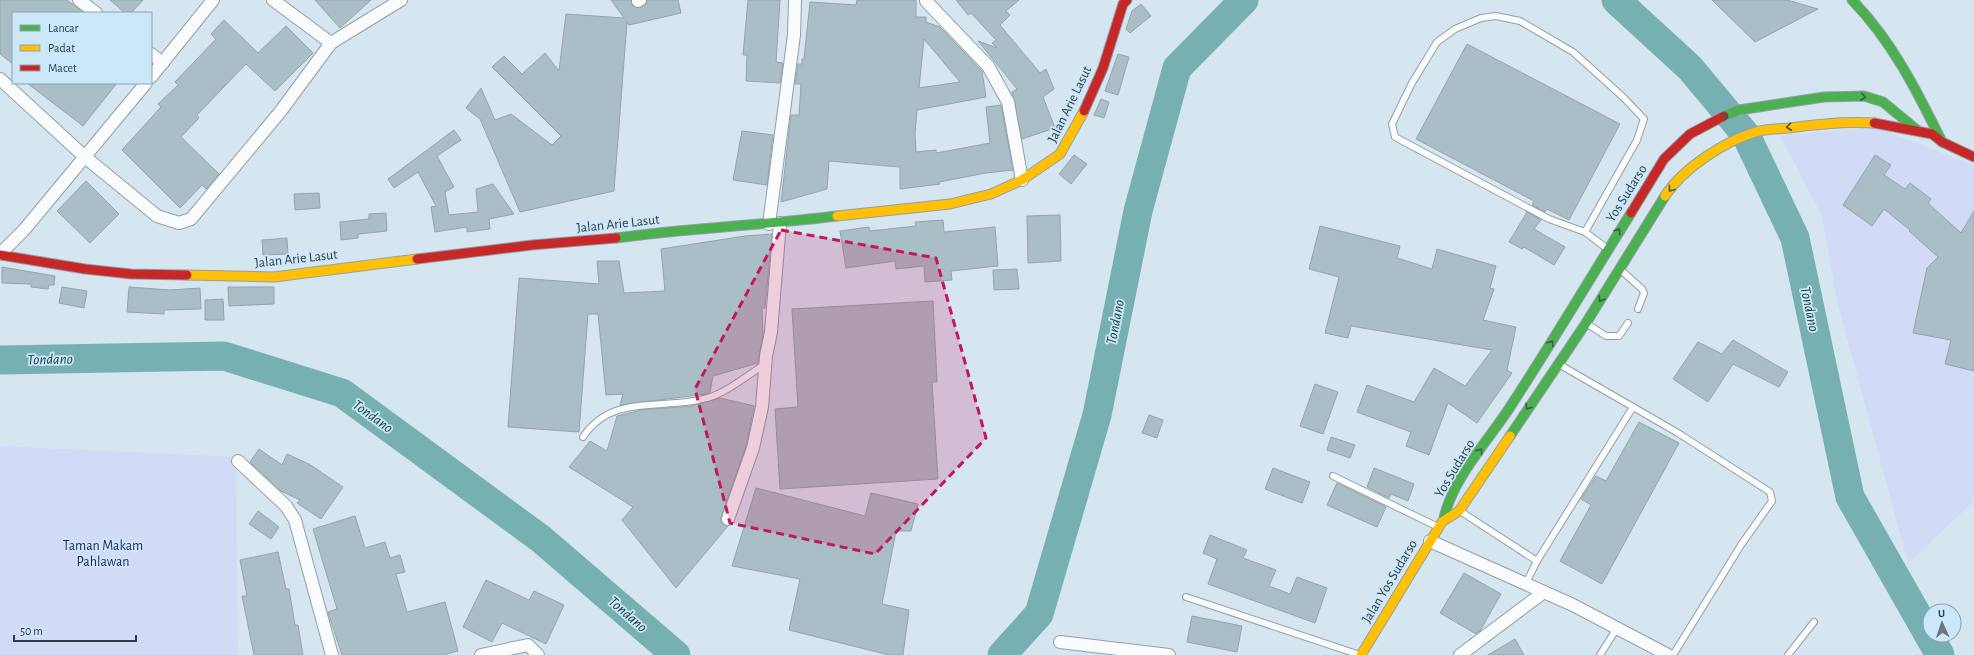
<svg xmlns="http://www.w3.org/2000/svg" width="1974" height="655" viewBox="0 0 1974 655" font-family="'Alegreya Sans',sans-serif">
<rect width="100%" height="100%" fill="#d6e6f0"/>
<g fill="#d2dbf6">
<polygon points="1875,127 1974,165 1974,501 1908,563 1837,301 1822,216 1780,136"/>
<polygon points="0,446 236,457 238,655 0,655"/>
</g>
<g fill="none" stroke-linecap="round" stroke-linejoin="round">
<g stroke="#76b0b2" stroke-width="29">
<polyline points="1616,0 1690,68 1746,135 1795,238 1850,497 1940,655"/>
<polyline points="0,360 224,356 342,393 541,539 676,655"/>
<polyline points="1002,655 1039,614 1097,415 1138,211 1177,68 1244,0"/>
</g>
</g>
<g fill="#aabec6" stroke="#96a4aa" fill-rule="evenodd">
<polygon points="0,0 67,0 84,13 13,13 13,64 0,54"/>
<polygon points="110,0 143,0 131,13 125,13"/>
<polygon points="315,0 371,0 340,28"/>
<polygon points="611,0 631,0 632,5 638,8 646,4 647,0 678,0 681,13 629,25 627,22 614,191 520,212 480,119 466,108 481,88 495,120 511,114 552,145 561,136 492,67 504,56 522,74 545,53 559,71 566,14 624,18"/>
<polygon points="748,0 780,0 776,62 783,63 780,83 746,81 747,55 743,55"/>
<path d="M 857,0 L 916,0 L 916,17 L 926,17 L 926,22 L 940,27 L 982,71 L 986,97 L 917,110 L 915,133 L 916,152 L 936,150 L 936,153 L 990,143 L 986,107 L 1001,105 L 1013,170 L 986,173 L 939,182 L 940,184 L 900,189 L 900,167 L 829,161 L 827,189 L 781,202 L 791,115 L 799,115 L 801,84 L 795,84 L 798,64 L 802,64 L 802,59 L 804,59 L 810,2 L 856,5 ZM 924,39 L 960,82 L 919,88 Z"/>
<polygon points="956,0 1019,0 1006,11 1010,15 1000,25 1040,73 1046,69 1054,89 1043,97 1055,128 1022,139 1012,92 1017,89 978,41 997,48 992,43 996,40 971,13 968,15"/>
<polygon points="1712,0 1787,0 1818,9 1755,42"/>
<polygon points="1141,4 1151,16 1130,33 1126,29 1132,11"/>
<polygon points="224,20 258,53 286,26 313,53 275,91 246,64 197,115 199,118 181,137 219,174 206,189 202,185 180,208 122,150 161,107 158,104 178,85 175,82 216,39 211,34"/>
<polygon points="1467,44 1620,124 1569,220 1547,209 1545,212 1532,205 1534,201 1416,139"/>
<polygon points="1118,54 1129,57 1118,95 1105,91"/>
<polygon points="27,83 117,83 83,126"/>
<polygon points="1101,99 1109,102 1104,118 1094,115"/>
<polygon points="454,130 461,140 437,156 454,187 445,192 449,215 478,212 476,189 493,184 514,214 489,219 490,229 467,232 467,227 435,232 431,207 436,206 418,172 394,188 388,179"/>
<polygon points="742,131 773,135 767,185 733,180"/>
<polygon points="1074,155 1087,164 1071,184 1059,174"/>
<polygon points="1875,155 1891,165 1884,175 1905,189 1910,183 1931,199 1928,203 1961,233 1974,211 1974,371 1945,364 1951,340 1913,333 1927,268 1938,257 1909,231 1910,230 1884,209 1872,226 1843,205"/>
<polygon points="86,181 119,214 90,243 57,211"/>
<polygon points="319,193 320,208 295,210 294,194"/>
<polygon points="1527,212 1541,220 1534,229 1565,247 1554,265 1524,247 1522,249 1509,242"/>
<polygon points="386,213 387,231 358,234 358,238 341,240 340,222 369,219 369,214"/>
<polygon points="1060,215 1061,261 1028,263 1027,216"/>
<polygon points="943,220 944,232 995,227 998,266 951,271 952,280 925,282 924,266 896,269 895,261 846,268 840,231 869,227 870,231 916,226 915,222"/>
<polygon points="1320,226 1400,246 1397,258 1432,269 1437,249 1496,266 1490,288 1494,289 1483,320 1516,327 1507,370 1512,373 1477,423 1448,403 1429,455 1406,446 1411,432 1357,412 1367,385 1414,402 1434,368 1465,386 1492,350 1351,326 1348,338 1325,333 1339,277 1309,269"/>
<polygon points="772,234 765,308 762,308 763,335 758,363 713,376 710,392 706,394 620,405 623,394 606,395 598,314 588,314 579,432 508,427 519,278 599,284 597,261 619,261 624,293 665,291 661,249 745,236"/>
<polygon points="287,238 288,254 263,255 262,240"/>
<polygon points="2,267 55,276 54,285 49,285 48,289 31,287 31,284 2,283"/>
<polygon points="1017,269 1019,289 994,290 993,270"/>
<polygon points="62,287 87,291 84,308 59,303"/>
<polygon points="129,287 170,290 200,288 201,309 164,310 164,314 127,312"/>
<polygon points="228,287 274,287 274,304 229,306"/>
<polygon points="223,299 224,320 205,320 205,300"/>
<polygon points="933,301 937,382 932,382 938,479 780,489 775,409 798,407 792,309"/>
<polygon points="1733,340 1788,372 1779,387 1733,364 1708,402 1673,379 1698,342 1722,354"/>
<polygon points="1315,384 1338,392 1323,434 1300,426"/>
<polygon points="720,398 754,406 746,446 720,520 723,524 728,526 676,588 622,520 633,507 569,467 590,441 607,451 617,416 641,410 691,406"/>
<polygon points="1149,415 1163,420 1157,438 1142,433"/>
<polygon points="1639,422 1679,443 1602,584 1560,561 1591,505 1581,499 1596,476 1606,481"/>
<polygon points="1331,437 1355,445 1350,458 1327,450"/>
<polygon points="259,449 282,465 287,454 309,464 343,487 321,519 297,503 300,500 281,491 250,462"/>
<polygon points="1273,468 1310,482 1302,503 1265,489"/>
<polygon points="1374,468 1414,484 1408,501 1391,494 1389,498 1367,487"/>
<polygon points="1337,483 1386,507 1377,527 1327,505"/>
<polygon points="756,488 865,516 871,493 918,504 911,531 896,531 882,604 909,610 903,655 889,655 789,630 800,579 732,566"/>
<polygon points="258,511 279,527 271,539 249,524"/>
<polygon points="355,516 365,548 385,542 390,558 400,555 405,572 396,574 407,612 445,602 458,651 443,655 342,655 328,612 337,609 313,529"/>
<polygon points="1210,535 1247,550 1243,558 1276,570 1269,586 1290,594 1297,577 1327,588 1315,623 1208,584 1217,559 1203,553"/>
<polygon points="278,552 286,589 289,589 295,625 298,625 303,655 254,655 242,596 247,596 240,560"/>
<polygon points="1464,573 1501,594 1480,631 1476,634 1440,613"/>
<polygon points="486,580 529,600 534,591 564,605 546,644 502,623 492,642 463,627"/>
<polygon points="1192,616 1242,626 1237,652 1187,642"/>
<polygon points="1515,639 1524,655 1488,655"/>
</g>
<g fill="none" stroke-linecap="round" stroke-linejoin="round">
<g stroke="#939fa7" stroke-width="8">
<g id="lane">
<polyline points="1585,232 1637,140 1644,119 1623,97 1573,52 1520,21 1496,16 1481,18 1455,29 1437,42 1412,83 1392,124 1395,137 1549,219 1585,232 1605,247"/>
<polyline points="1622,271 1642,289 1644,293 1638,309"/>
<polyline points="1589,325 1606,336 1619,336 1628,323"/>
<polyline points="1562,366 1678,433 1770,492 1772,501 1741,545 1673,655"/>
<path d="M 583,437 C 613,392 664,411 707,398 C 726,393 748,375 765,364"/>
<polyline points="1333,476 1436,526"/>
<polyline points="1463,513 1537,561"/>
<polyline points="1526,583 1537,561 1633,407"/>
<polyline points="1186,597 1357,654"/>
<polyline points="1600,655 1617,628"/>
<polyline points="1788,655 1814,622"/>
</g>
</g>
<g stroke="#939fa7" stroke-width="14">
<g id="street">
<polyline points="79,0 96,13"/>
<polyline points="273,0 331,43"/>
<polyline points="638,1 640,0"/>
<polyline points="926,1 988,66 1008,102 1022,180"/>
<polyline points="151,54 163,63"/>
<polyline points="151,77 213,0"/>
<polyline points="0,79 85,157 157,216 179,223 191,219 280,112 331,43 401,0"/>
<polyline points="769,224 794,35 795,0"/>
<polyline points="0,254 24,230 146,83"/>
<polyline points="238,461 286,506 295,520 332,655"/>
<polyline points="728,519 753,448 762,407 766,356 771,332 780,223"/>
<polyline points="1430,541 1573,605 1668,655"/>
<polyline points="1060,642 1169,655"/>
<polyline points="481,655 528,645 538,655"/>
<polyline points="1460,655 1544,592"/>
</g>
</g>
<g stroke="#939fa7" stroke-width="11">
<g id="fast">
<path d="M 1852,0 C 1892,41 1917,91 1942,142"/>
<polyline points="1724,116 1739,110 1824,97 1864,96 1883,102 1917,130"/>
<path d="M 616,238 C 690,228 764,225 837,216"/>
<polyline points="1510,436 1586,323 1665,196"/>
<path d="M 1444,518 C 1453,477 1490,439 1512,404 C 1553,341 1591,277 1631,213"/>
</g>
</g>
<g stroke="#939fa7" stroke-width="11">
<g id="slow">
<path d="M 1665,196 C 1683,168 1726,140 1759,131 C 1768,129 1779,129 1789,128 C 1817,124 1846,121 1874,123"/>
<polyline points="837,216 950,204 991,194 1022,180 1060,154 1084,111"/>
<polyline points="187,275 274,277 417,259"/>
<polyline points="1361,655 1442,522 1459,511 1510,436"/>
</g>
</g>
<g stroke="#939fa7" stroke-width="11">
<g id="jam">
<polyline points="1084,111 1103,68 1123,4 1127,0"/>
<polyline points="1874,123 1932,134 1942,142 1974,157"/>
<polyline points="1631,213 1664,159 1690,134 1724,116"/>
<polyline points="0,255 85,269 131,274 187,275"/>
<polyline points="417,259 532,245 616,238"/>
</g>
</g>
<use href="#lane" stroke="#f9fbfd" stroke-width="6"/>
<use href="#street" stroke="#f9fbfd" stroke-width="12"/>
<use href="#fast" stroke="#4caf50" stroke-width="9"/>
<use href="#slow" stroke="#ffc107" stroke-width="9"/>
<use href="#jam" stroke="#c62828" stroke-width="9"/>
</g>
<defs><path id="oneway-chevron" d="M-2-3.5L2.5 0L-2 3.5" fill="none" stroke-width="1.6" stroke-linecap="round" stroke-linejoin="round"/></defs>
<g stroke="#385d46">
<use href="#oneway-chevron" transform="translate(1863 97) rotate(7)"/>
<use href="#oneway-chevron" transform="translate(1725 116) rotate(-24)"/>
<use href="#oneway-chevron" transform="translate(1789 127) rotate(173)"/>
<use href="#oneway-chevron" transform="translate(1671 189) rotate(127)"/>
<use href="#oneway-chevron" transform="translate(1618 231) rotate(-58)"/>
<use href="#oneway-chevron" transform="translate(1601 299) rotate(122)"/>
<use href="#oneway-chevron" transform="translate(1551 343) rotate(-58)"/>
<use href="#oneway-chevron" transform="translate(1528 407) rotate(123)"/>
<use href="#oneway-chevron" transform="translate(1480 451) rotate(-55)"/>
</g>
<path fill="#c2185b" fill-opacity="0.2" stroke="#c2185b" stroke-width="3" stroke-dasharray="8 5" stroke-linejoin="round" d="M 781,230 L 936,258 L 986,438 L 875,554 L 730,523 L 695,389 Z"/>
<g text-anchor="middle" stroke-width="3.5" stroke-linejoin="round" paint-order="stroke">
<g font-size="14" fill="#2f3a41" stroke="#cbe8fb">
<text transform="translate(1069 104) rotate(-64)" y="5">Jalan Arie Lasut</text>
<text transform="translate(1626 193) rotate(-58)" y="5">Yos Sudarso</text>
<text transform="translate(618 223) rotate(-6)" y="5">Jalan Arie Lasut</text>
<text transform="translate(296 258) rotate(-6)" y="5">Jalan Arie Lasut</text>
<text transform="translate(1454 468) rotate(-59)" y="5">Yos Sudarso</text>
<text transform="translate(1389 581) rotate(-59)" y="5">Jalan Yos Sudarso</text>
</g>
<g font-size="14" fill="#231f5c" stroke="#cbe8fb">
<text x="103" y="550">Taman Makam<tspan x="103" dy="16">Pahlawan</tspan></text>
</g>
<g font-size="15" font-style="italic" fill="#1b403f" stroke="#cbe8fb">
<text transform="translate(1810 309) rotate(78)" y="5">Tondano</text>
<text transform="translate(1115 322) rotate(-79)" y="5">Tondano</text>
<text transform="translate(50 359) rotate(-1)" y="5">Tondano</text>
<text transform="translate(373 416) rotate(36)" y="5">Tondano</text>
<text transform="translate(628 614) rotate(41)" y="5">Tondano</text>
</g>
</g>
<rect x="12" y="12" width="140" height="72" fill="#cbe8fb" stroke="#8da2b1"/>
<rect x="20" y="25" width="20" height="6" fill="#4caf50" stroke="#8da2b1"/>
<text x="48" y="32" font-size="12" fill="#2f3a41">Lancar</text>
<rect x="20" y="45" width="20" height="6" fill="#ffc107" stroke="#8da2b1"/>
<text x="48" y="52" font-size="12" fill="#2f3a41">Padat</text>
<rect x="20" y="65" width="20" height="6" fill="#c62828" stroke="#8da2b1"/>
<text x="48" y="72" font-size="12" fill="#2f3a41">Macet</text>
<g transform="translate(1942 623) rotate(357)"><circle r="19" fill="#cbe8fb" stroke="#8da2b1"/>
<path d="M0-3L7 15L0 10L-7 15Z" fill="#69767e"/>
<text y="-6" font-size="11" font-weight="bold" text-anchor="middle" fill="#2f3a41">U</text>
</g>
<path d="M14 635v6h122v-6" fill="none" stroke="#2f3a41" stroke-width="2"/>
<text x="20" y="635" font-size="12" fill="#2f3a41" stroke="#cbe8fb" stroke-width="3" paint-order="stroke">50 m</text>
</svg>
